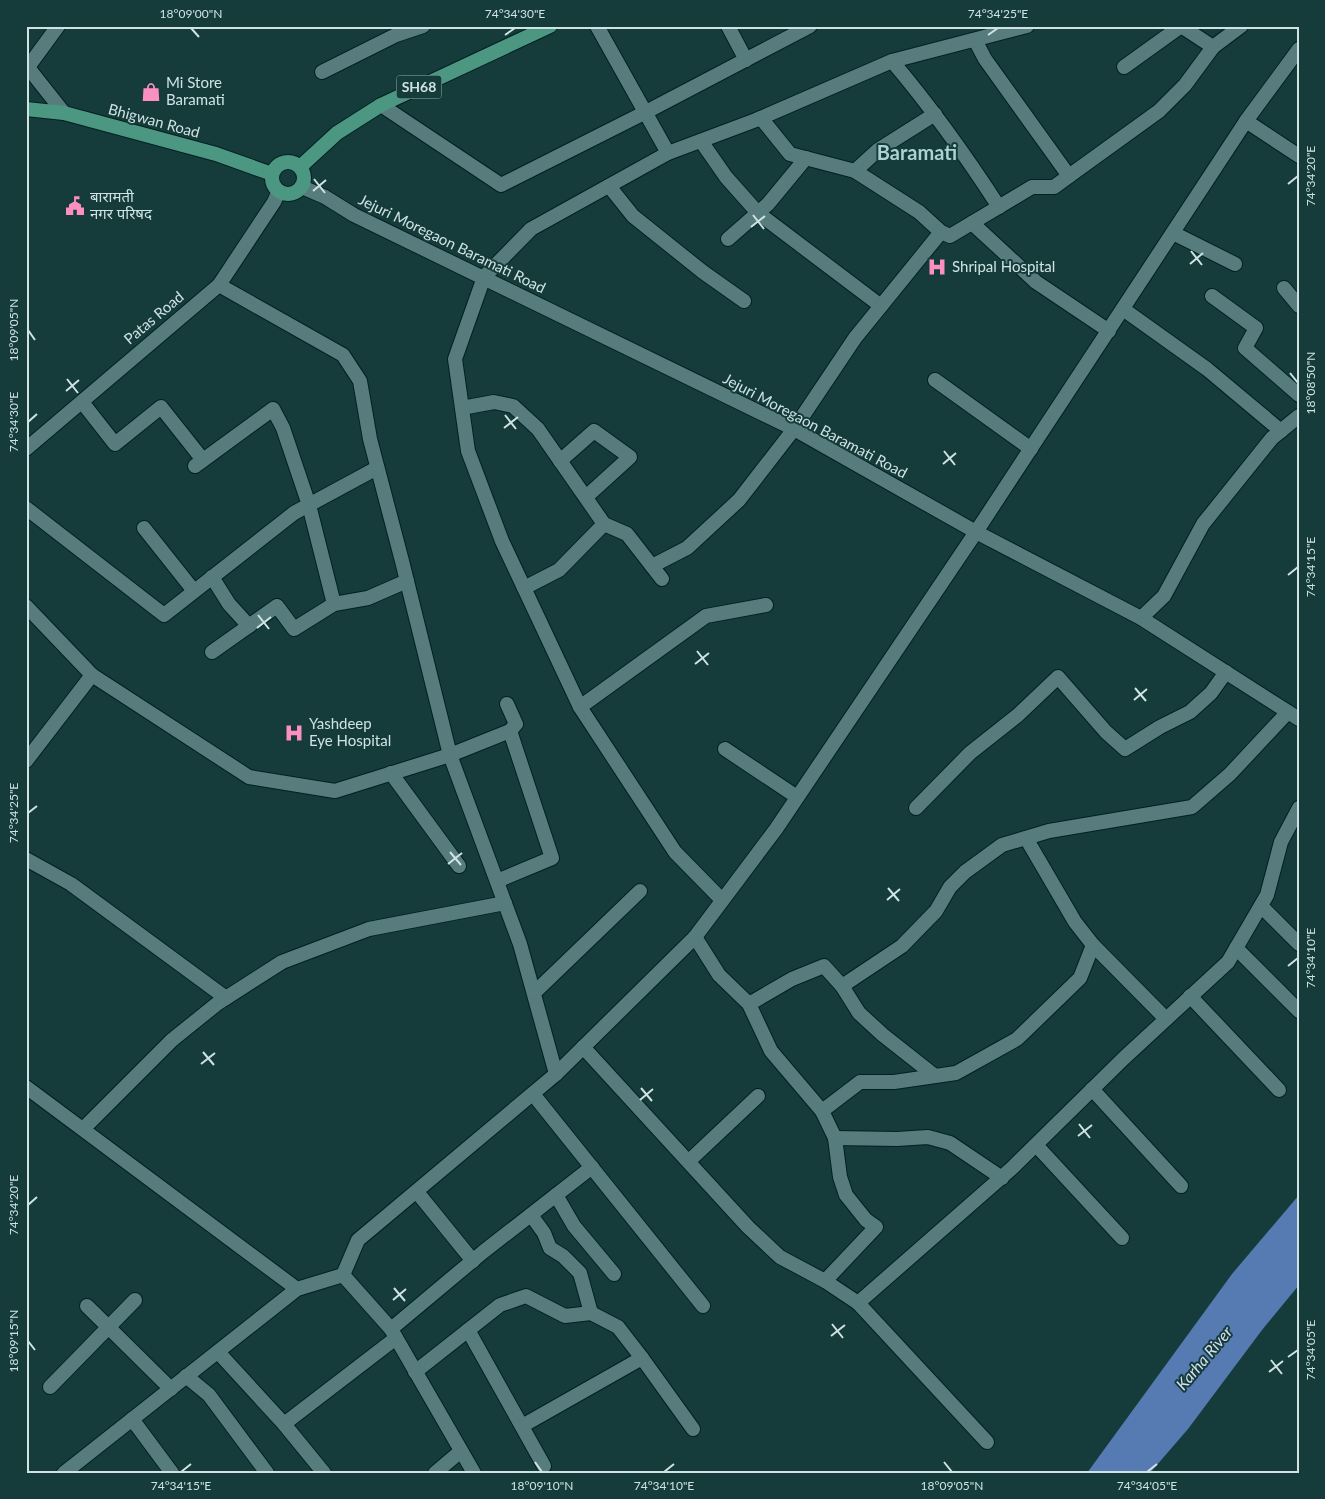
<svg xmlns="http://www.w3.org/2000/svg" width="1325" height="1499" viewBox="0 0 1325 1499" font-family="Lato,'Noto Sans Devanagari',sans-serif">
<rect width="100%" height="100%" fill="#153b3b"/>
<polygon fill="#567ab2" points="1299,1195 1299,1285 1262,1330 1188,1429 1150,1473 1087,1473 1232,1274"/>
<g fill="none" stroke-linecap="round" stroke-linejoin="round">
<g stroke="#042021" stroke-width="16">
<g id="minor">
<polyline points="597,26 668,153"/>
<polyline points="728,26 746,60"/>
<polyline points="1181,26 1213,47 1241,26"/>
<polyline points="975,40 985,59 1069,176"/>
<path d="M 892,61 C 931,107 966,156 999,207"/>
<polyline points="28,67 58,26"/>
<polyline points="1124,67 1181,26"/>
<polyline points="322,72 396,35 423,26"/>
<polyline points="381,105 501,185 646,112 810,26"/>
<polyline points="761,118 790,154 855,171 919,212 941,232 950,236 1032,187 1054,187 1069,176 1159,111 1185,85 1213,47"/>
<polyline points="1246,121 1299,156"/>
<polyline points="701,141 726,177 758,213 881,306"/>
<polyline points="855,171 878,150 935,114"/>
<polyline points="609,186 633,216 703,272 744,301"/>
<polyline points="972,223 1036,282 1109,331"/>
<polyline points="1173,233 1235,264"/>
<polyline points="728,239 768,204 806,158"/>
<polyline points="219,285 343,355 360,381 370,439 402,561 450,755 520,944 556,1074"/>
<polyline points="1284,288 1299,306"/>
<polyline points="1212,296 1256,328 1245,348 1299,395"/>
<polyline points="1123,309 1207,369 1281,431"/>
<polyline points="935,380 1031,449"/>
<polyline points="82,402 115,444 161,407 203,460"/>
<polyline points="462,408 494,402 513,406 538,429 604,524 627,534 662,579"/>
<polyline points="560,461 594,431 630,457 586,497"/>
<polyline points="195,466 273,409 283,428 309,505 334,604"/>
<polyline points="26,508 164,615 294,513 377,468"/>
<polyline points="144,528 194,591"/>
<polyline points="652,566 687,548 739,500 794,429 855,338 941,232"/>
<polyline points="212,577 229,604 249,626"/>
<polyline points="524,588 559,570 604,524"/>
<polyline points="26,606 92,675 249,777 335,791 450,755 510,731 516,724 507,704"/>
<polyline points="1141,618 1164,596 1203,524 1272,438 1299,416"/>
<polyline points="212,652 277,606 294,629 334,604 368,598 407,581"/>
<polyline points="580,707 706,616 766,605"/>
<polyline points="725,749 797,797"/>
<polyline points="26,761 92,675"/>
<polyline points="391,773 459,866"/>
<polyline points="916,808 970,753 1018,715 1058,677 1106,732 1125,749 1160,727 1190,712 1211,693 1226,672"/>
<polyline points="26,859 71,884 226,998"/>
<polyline points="497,881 552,858 510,731"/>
<polyline points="722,900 675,852 580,707 502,541 468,451 455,359 484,277 531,229 668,153 756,120 892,61 1027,26"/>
<polyline points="1261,906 1299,944"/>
<polyline points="695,937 719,975 749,1004 792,979 824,966 842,986 902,946 936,911 950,887 965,872 1002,845 1049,831 1192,807 1230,774 1288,712"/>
<polyline points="1093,945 1166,1019"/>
<polyline points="1236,948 1299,1011"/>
<polyline points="842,986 859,1013 883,1035 935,1076"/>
<polyline points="534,993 640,891"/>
<polyline points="1190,996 1279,1090"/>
<polyline points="749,1004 771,1051 822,1111 835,1138 840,1177 846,1195 866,1220 876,1227 825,1281"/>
<polyline points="583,1047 748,1227 780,1257 825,1281 858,1303 987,1442"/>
<polyline points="1092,1089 1181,1186"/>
<polyline points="533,1094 703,1306"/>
<polyline points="822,1111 860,1082 894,1082 956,1073 1017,1039 1080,978 1093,945 1075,922 1026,838"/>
<polyline points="83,1129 172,1040 218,1003 282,962 369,929 505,903"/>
<polyline points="835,1138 897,1139 928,1137 950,1143 1002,1178"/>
<polyline points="1036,1145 1122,1238"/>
<polyline points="689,1161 758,1096"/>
<polyline points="417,1192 473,1261"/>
<polyline points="556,1195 574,1226 614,1274"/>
<polyline points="531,1215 544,1233 550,1248 563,1256 580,1273 591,1313"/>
<polyline points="858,1303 1011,1169 1124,1058 1228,962 1267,895 1281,842 1299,808"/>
<polyline points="87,1306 171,1389"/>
<polyline points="391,1329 483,1252 592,1167"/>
<polyline points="468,1330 544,1466"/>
<polyline points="218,1352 284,1424 324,1473"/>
<polyline points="415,1372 500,1305 526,1296 565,1316 591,1313 618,1327 642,1358 693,1429"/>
<polyline points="186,1376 209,1395 267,1473"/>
<polyline points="50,1387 135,1300"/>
<polyline points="132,1419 172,1473"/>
<polyline points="284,1424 396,1338"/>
<polyline points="522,1426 642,1358"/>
<polyline points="435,1473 461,1451"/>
</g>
</g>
<g stroke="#042021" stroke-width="16">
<g id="tertiary">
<polyline points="26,65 64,113"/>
<polyline points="302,187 325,197 354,215 794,429 976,532 1141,618 1299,719"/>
<polyline points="26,449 219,285 274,202 279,191"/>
<polyline points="26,1087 297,1289"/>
<polyline points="343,1275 358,1240 556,1074 695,937 776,829 976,532 1246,121 1299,49"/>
</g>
</g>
<g stroke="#042021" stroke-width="16">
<polyline id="secondary" points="64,1473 297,1289 343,1275 391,1329 474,1473"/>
</g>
<g stroke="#042021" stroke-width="16">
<g id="primary">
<polyline points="26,109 64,113 216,154 272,174"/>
<circle cx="288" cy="178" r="16"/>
<polyline points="300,167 337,133 381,105 550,26"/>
</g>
</g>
<use href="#minor" stroke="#567c7d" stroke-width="14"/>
<use href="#tertiary" stroke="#567c7d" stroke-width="14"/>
<use href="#secondary" stroke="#567c7d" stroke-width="14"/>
<use href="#primary" stroke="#4c9782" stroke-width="14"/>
</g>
<path fill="none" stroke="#cfe3e3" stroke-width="2" d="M 191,28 L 199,37M 505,35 L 515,28M 988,35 L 998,28M 314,179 L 325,193M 1288,184 L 1298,176M 313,191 L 326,180M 753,215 L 764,229M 751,227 L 765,216M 1191,251 L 1202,265M 1190,264 L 1203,253M 28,330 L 35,340M 1290,373 L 1298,383M 67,379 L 78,393M 66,391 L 79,380M 505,415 L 516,429M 28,422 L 37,414M 504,428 L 518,417M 944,451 L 955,465M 943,464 L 956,453M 1288,575 L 1298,567M 258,615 L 269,629M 257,628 L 271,617M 697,651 L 708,665M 695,664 L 709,653M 1135,688 L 1146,701M 1134,700 L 1147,689M 28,813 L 37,806M 450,852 L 461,865M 448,864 L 462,853M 888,888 L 899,901M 887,900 L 900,889M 1288,966 L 1298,958M 203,1052 L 214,1065M 201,1064 L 215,1053M 641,1088 L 652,1101M 640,1100 L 653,1089M 1079,1124 L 1090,1138M 1078,1136 L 1092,1125M 28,1205 L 37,1197M 394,1288 L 405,1301M 393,1300 L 406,1289M 832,1324 L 843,1338M 831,1336 L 845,1325M 28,1341 L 35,1350M 1288,1357 L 1298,1350M 1271,1360 L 1282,1374M 1269,1372 L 1283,1361M 535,1462 L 542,1472M 944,1462 L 952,1472M 181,1472 L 191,1464M 664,1472 L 674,1464M 1147,1472 L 1157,1464"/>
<defs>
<g id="shop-bare" transform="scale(1.5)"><path d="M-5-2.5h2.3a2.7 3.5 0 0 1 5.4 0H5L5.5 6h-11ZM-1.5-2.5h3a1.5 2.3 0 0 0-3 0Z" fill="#fc8fc1" stroke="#153b3b" stroke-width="2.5" paint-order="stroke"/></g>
<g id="civic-bare" transform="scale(1.5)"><path d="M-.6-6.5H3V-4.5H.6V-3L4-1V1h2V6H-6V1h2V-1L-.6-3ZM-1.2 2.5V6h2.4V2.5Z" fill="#fc8fc1" stroke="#153b3b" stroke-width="2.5" paint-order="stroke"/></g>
<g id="hospital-bare" transform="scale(1.5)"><path d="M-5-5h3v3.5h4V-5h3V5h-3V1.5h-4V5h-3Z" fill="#fc8fc1" stroke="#153b3b" stroke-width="2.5" paint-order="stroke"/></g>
</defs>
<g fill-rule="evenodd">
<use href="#shop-bare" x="151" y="92"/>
<use href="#civic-bare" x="75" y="206"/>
<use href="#hospital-bare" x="937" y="267"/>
<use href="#hospital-bare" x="294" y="733"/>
</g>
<g text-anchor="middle" stroke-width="4" stroke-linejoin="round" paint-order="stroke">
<rect fill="#153b3b" stroke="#97b1b1" stroke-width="1" x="396.5" y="75.5" width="45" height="23" rx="4"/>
<g font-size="14" font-weight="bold" fill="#cfe3e3">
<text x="419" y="92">SH68</text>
</g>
<g font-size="15" fill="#cfe3e3" stroke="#153b3b" text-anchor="start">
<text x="166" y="88">Mi Store<tspan x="166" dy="17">Baramati</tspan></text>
<text x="90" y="202">बारामती<tspan x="90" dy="17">नगर परिषद</tspan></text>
<text x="952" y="272">Shripal Hospital</text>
<text x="309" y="729">Yashdeep<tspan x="309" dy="17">Eye Hospital</tspan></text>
</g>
<g font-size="15" fill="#cfe3e3" stroke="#153b3b">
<text transform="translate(154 121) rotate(15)" y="5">Bhigwan Road</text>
<text transform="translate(452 244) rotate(26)" y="5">Jejuri Moregaon Baramati Road</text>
<text transform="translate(154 318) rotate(-40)" y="5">Patas Road</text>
<text transform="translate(815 426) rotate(28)" y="5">Jejuri Moregaon Baramati Road</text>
</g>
<g font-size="16" font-style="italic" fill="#d5e0f0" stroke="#153b3b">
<text transform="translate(1204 1358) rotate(-50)" y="6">Karha River</text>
</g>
<g font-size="20" font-weight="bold" fill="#abd3d3" stroke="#153b3b">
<text x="917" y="160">Baramati</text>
</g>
</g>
<rect width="1325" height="1499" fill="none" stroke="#153b3b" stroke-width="55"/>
<rect x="28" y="28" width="1270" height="1444" fill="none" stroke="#cfe3e3" stroke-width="2"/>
<g font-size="12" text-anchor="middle" fill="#cfe3e3">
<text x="191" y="18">18°09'00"N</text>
<text x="515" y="18">74°34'30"E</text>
<text x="998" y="18">74°34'25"E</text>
<text transform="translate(1311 176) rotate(-90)" y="4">74°34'20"E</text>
<text transform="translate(14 330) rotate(-90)" y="4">18°09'05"N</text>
<text transform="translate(1311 383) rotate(-90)" y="4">18°08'50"N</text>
<text transform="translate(14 422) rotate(-90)" y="4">74°34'30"E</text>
<text transform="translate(1311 567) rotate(-90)" y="4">74°34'15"E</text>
<text transform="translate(14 813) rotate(-90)" y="4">74°34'25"E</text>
<text transform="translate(1311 958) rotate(-90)" y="4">74°34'10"E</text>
<text transform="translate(14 1205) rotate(-90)" y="4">74°34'20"E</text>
<text transform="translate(14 1341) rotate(-90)" y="4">18°09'15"N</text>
<text transform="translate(1311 1350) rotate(-90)" y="4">74°34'05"E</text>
<text x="181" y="1490">74°34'15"E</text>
<text x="542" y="1490">18°09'10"N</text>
<text x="664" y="1490">74°34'10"E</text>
<text x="952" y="1490">18°09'05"N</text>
<text x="1147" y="1490">74°34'05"E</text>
</g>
</svg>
